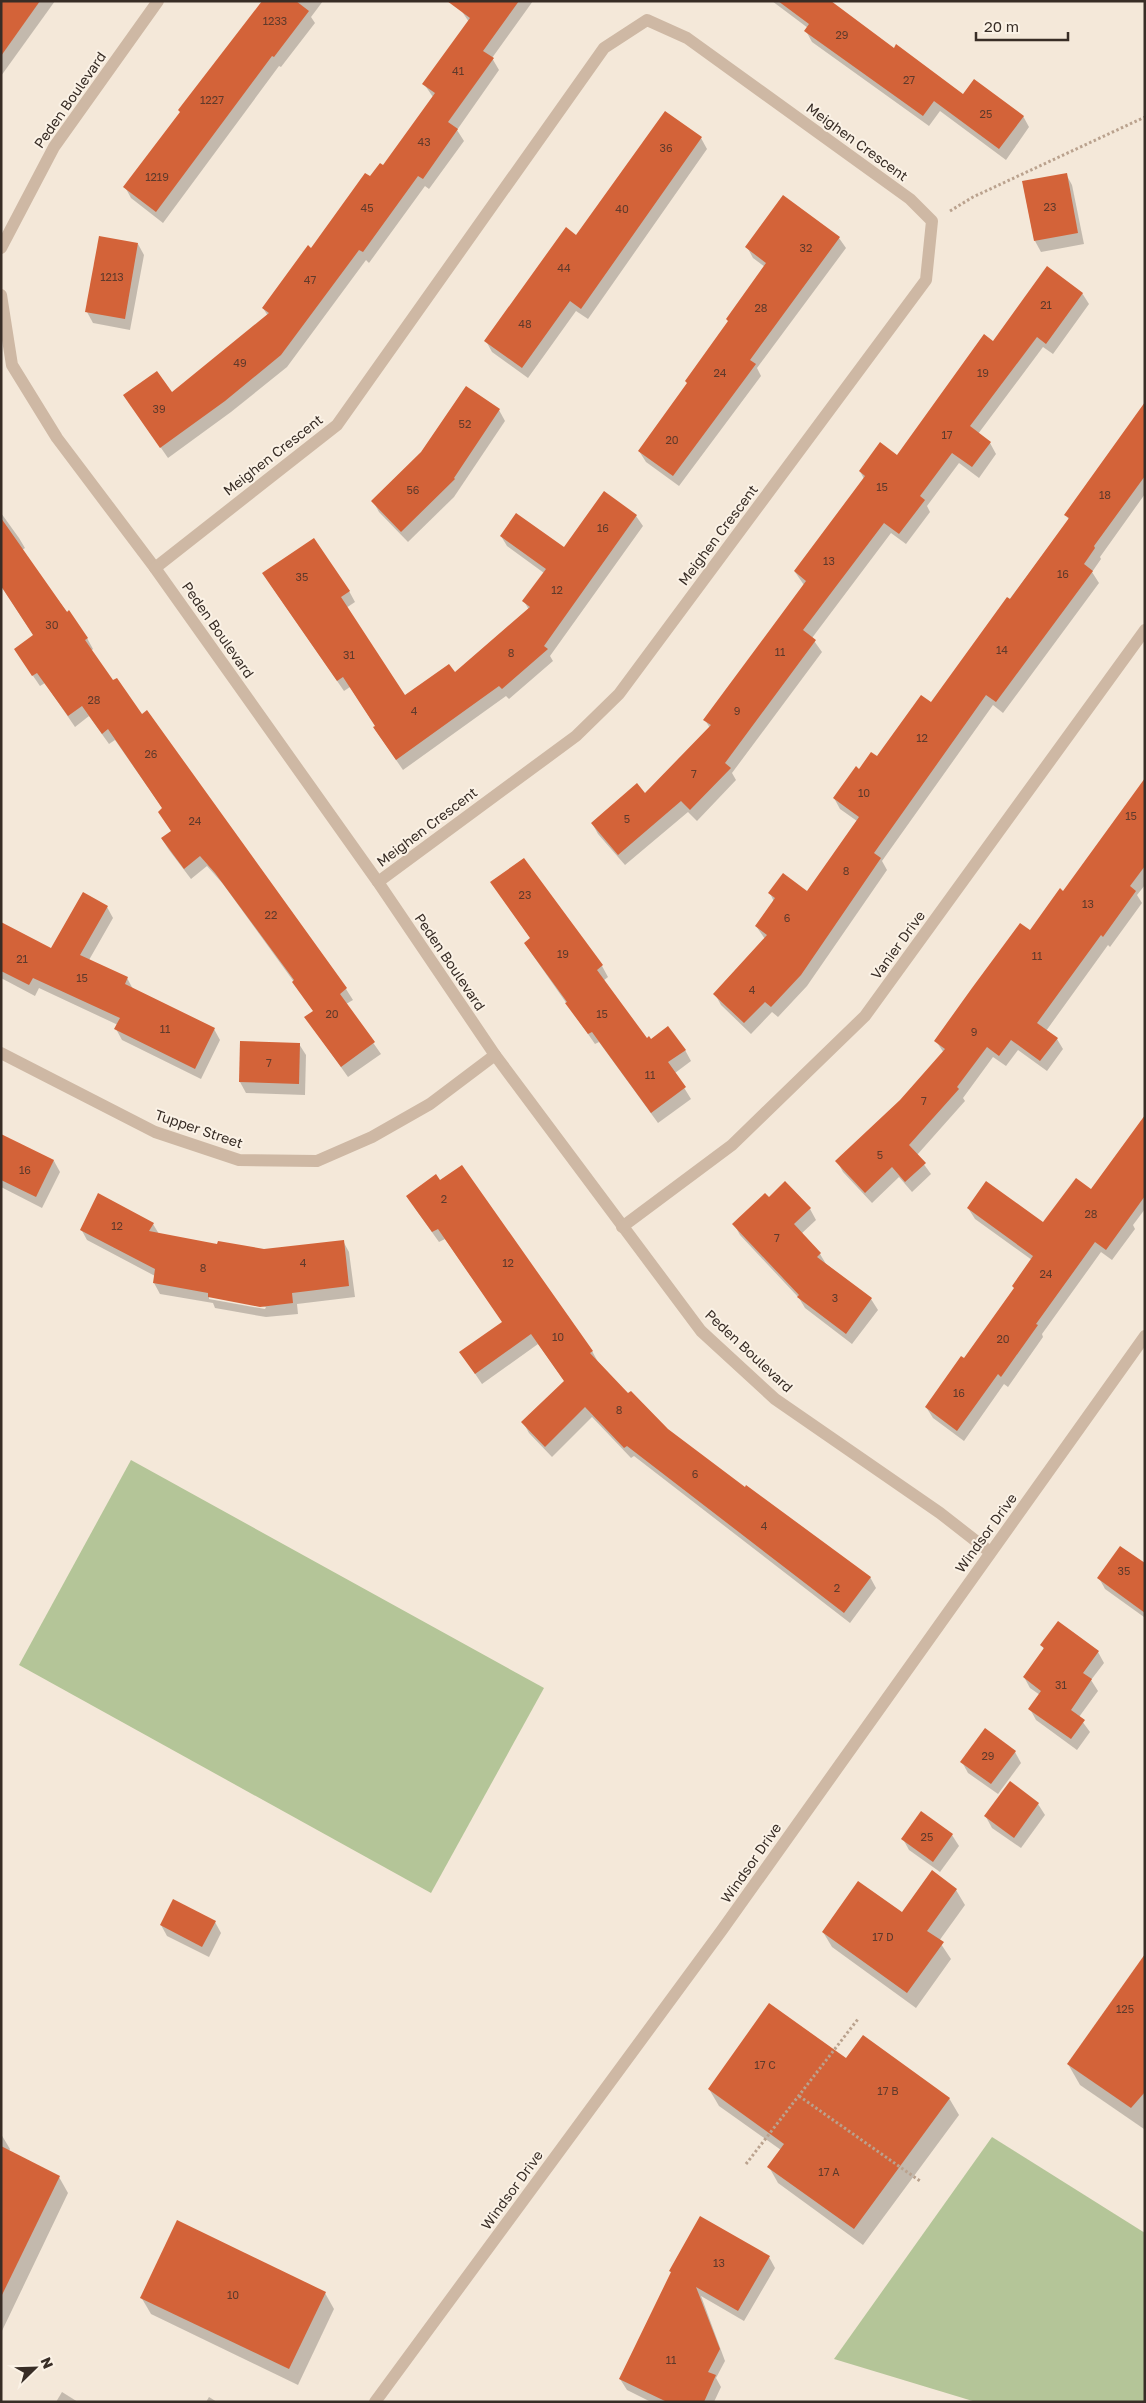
<svg xmlns="http://www.w3.org/2000/svg" width="1146" height="2403" viewBox="0 0 1146 2403" font-family="'Golos Text',sans-serif">
<rect width="100%" height="100%" fill="#f4e8d9"/>
<g fill="#b4c598">
<polygon points="131,1460 544,1688 431,1893 19,1665"/>
<polygon points="992,2137 1145,2233 1145,2402 976,2402 834,2359"/>
</g>
<g fill="#0003" fill-rule="evenodd">
<polygon points="1,1 55,1 1,76"/>
<polygon points="263,1 323,1 311,17 315,23 281,67 279,66 163,223 131,198 125,187"/>
<polygon points="467,1 533,1 492,58 499,70 457,130 464,141 429,189 425,186 369,263 366,260 287,367 231,412 168,458 125,396 172,394 268,316 263,308 370,178 383,167 433,97 424,84 469,22 461,10"/>
<polygon points="772,1 829,1 894,49 963,95 1023,116 1029,127 1006,160 940,111 929,126 812,42 806,31 808,28"/>
<polygon points="701,138 707,149 588,319 576,311 528,378 492,352 486,341 576,236"/>
<polygon points="1066,174 1072,185 1084,244 1041,252 1035,241 1024,182"/>
<polygon points="839,238 846,248 757,368 761,376 679,486 646,462 639,451 688,384 686,381 729,322 765,267 753,258 747,247"/>
<polygon points="138,244 144,255 130,330 93,323 87,312"/>
<polygon points="1082,293 1089,304 1053,354 1043,347 978,434 990,443 996,454 979,478 959,463 927,506 930,512 906,544 891,533 812,638 822,652 732,773 736,780 697,821 688,812 625,865 598,834 592,823 645,795 710,728 705,720 804,585 795,572 864,479 860,471 897,457 993,343"/>
<polygon points="1145,405 1145,494 1100,557 1101,559 1092,572 1099,583 1003,713 993,705 882,861 887,870 807,986 778,1017 772,1012 751,1034 721,1005 715,994 765,939 756,926 774,902 770,893 807,893 857,821 840,809 834,798 859,770 877,758 931,704 1069,520 1066,515"/>
<polygon points="499,410 505,421 454,497 408,542 379,512 373,501 422,453"/>
<polygon points="1,513 19,538 25,548 22,550 35,570 87,638 93,649 91,651 113,682 203,792 346,989 353,1000 346,1004 381,1054 348,1077 306,1018 314,1012 294,982 223,884 207,866 191,879 169,850 162,839 172,832 163,809 115,740 109,744 89,716 75,727 45,683 40,686 22,660 15,650 34,636 1,586"/>
<polygon points="636,516 643,526 550,656 553,661 509,699 506,696 403,770 381,738 374,728 376,727 350,687 344,691 270,584 349,591 355,602 346,608 405,696 455,674 529,610 524,601 544,573 507,546 501,536 564,549"/>
<polygon points="1145,780 1145,885 1137,895 1142,903 1110,947 1108,945 1046,1031 1057,1039 1063,1049 1047,1071 1018,1050 1006,1066 993,1057 963,1098 965,1101 917,1155 931,1174 912,1192 899,1177 872,1203 843,1172 837,1161 901,1101 944,1053 936,1041 1064,893"/>
<polygon points="523,859 602,966 608,977 603,981 646,1040 685,1050 691,1061 675,1073 691,1099 658,1123 599,1042 595,1044 532,954 525,943 531,939 492,883"/>
<polygon points="107,907 113,918 89,960 127,978 133,989 214,1029 220,1040 201,1079 122,1040 116,1029 118,1025 39,988 35,996 1,978 1,923 52,950"/>
<polygon points="299,1044 306,1055 305,1095 246,1093 240,1082"/>
<polygon points="1145,1117 1145,1209 1133,1225 1135,1229 1112,1260 1101,1252 1042,1334 1043,1337 1008,1387 1004,1384 964,1441 933,1418 926,1407 964,1360 1015,1289 1032,1260 975,1219 968,1208 1044,1224 1092,1191"/>
<polygon points="1,1136 54,1161 60,1172 42,1208 1,1187"/>
<polygon points="785,1183 810,1209 816,1220 801,1234 820,1254 826,1264 871,1299 878,1310 852,1344 805,1308 799,1298 740,1235 734,1224 769,1199"/>
<polygon points="414,1207 592,1351 598,1362 628,1395 667,1430 745,1489 870,1577 876,1588 850,1623 634,1456 631,1458 592,1417 552,1457 529,1433 523,1422 565,1382 538,1344 482,1384 461,1353 503,1322 445,1239 439,1242"/>
<path d="M 153,1224 L 159,1234 L 218,1245 L 264,1251 L 343,1241 L 349,1252 L 355,1297 L 297,1304 L 298,1314 L 266,1317 L 215,1308 L 213,1303 L 160,1294 L 154,1283 L 155,1276 L 87,1240 L 81,1229 ZM 209,1296 L 266,1307 L 265,1309 L 209,1299 Z"/>
<polygon points="1145,1565 1145,1616 1144,1617 1105,1589 1099,1578"/>
<polygon points="1042,1645 1098,1652 1104,1663 1091,1680 1098,1691 1079,1717 1090,1732 1077,1750 1036,1720 1030,1709 1040,1695 1030,1688 1024,1677 1044,1650"/>
<polygon points="1015,1752 1021,1763 998,1794 968,1773 962,1762"/>
<polygon points="1038,1804 1045,1815 1021,1848 992,1828 986,1817"/>
<polygon points="921,1813 952,1835 959,1846 940,1872 909,1850 903,1839"/>
<polygon points="956,1890 965,1905 939,1941 951,1959 916,2008 832,1947 823,1932 902,1914"/>
<polygon points="215,1922 221,1933 209,1957 167,1936 161,1925"/>
<polygon points="1145,1956 1145,2128 1144,2129 1080,2085 1068,2064"/>
<polygon points="846,2060 949,2098 959,2115 863,2245 778,2183 769,2167 781,2150 719,2106 709,2089"/>
<polygon points="1,2134 10,2149 9,2151 59,2177 68,2193 1,2333"/>
<polygon points="769,2257 775,2268 744,2321 701,2296 725,2361 716,2378 721,2387 714,2402 651,2402 627,2390 620,2379 672,2273 670,2271"/>
<polygon points="325,2293 334,2309 298,2385 151,2314 141,2297"/>
<polygon points="62,2392 78,2402 56,2402"/>
<polygon points="209,2397 217,2402 206,2402"/>
</g>
<g fill="#d36339">
<polygon points="1,1 40,1 1,56"/>
<polygon points="262,1 296,1 309,11 274,57 272,56 156,212 123,187 180,112 178,110"/>
<polygon points="447,1 519,1 483,51 494,58 448,122 458,129 423,179 418,176 363,252 359,250 281,355 225,401 160,448 123,395 157,371 172,392 269,313 262,308 308,245 311,248 365,173 370,176 380,163 383,165 435,93 422,84 470,18"/>
<polygon points="778,1 831,1 894,48 896,44 963,94 974,79 1024,116 999,149 934,101 923,116 804,31 809,24"/>
<polygon points="665,111 702,137 581,309 570,301 522,368 484,341 566,227 576,235"/>
<polygon points="1067,173 1078,233 1034,241 1022,181"/>
<polygon points="783,195 840,237 750,360 756,364 673,476 638,451 687,383 685,381 728,321 726,319 766,263 745,247"/>
<polygon points="99,236 138,243 125,319 85,312"/>
<polygon points="1047,266 1083,293 1046,344 1037,337 970,426 991,442 972,467 952,453 920,496 925,500 899,534 884,523 803,630 816,640 725,763 731,768 690,810 681,801 618,855 591,823 637,783 645,793 711,725 703,720 806,581 794,571 865,476 859,471 880,442 897,455 984,334 993,341"/>
<polygon points="466,386 500,409 454,478 455,479 401,532 371,501 421,452"/>
<polygon points="1145,402 1145,476 1094,546 1095,548 1084,564 1093,571 996,702 986,695 874,853 881,858 801,975 771,1007 765,1002 744,1023 713,994 767,935 755,926 775,898 768,893 783,873 807,891 859,817 833,798 856,766 859,769 871,752 877,756 921,695 931,702 1007,597 1010,599 1069,518 1064,515"/>
<polygon points="604,491 637,515 544,646 548,649 502,689 499,686 396,760 373,727 375,726 343,677 337,681 262,573 314,538 350,591 341,597 405,695 449,664 455,672 530,607 522,601 546,569 500,536 516,513 564,547"/>
<polygon points="1,518 67,612 69,610 88,638 85,640 113,680 117,678 142,714 147,710 347,988 340,994 375,1042 341,1067 304,1017 313,1011 292,982 294,980 215,873 200,856 184,869 161,838 171,831 158,812 162,808 108,729 102,734 82,706 68,716 37,673 32,676 14,649 33,635 1,586"/>
<polygon points="1145,778 1145,866 1130,886 1136,891 1103,937 1101,935 1037,1023 1058,1038 1040,1061 1011,1040 999,1056 987,1047 957,1087 959,1089 909,1145 926,1163 905,1182 892,1167 865,1193 835,1161 900,1100 945,1049 934,1041 972,988 1020,923 1030,930 1060,888 1063,891"/>
<polygon points="524,858 603,965 597,970 647,1038 649,1036 651,1039 668,1026 686,1050 668,1062 686,1087 651,1113 592,1032 588,1034 565,1003 567,1002 524,943 530,938 490,882"/>
<polygon points="83,892 108,906 80,955 128,977 125,984 215,1028 195,1069 114,1029 120,1018 33,978 29,985 1,971 1,922 51,948"/>
<polygon points="240,1041 300,1043 299,1084 239,1082"/>
<polygon points="1145,1115 1145,1196 1106,1250 1095,1242 1036,1324 1038,1325 1001,1377 998,1374 957,1431 925,1407 961,1356 964,1358 1014,1288 1012,1286 1033,1256 967,1208 986,1181 1043,1222 1076,1178 1091,1189"/>
<polygon points="1,1134 54,1160 36,1197 1,1180"/>
<polygon points="462,1165 593,1351 590,1353 628,1393 631,1391 668,1429 745,1487 746,1485 871,1577 844,1613 627,1446 624,1448 585,1407 545,1447 521,1422 564,1381 531,1334 475,1374 459,1352 502,1322 438,1229 432,1232 406,1196 436,1174 440,1180"/>
<polygon points="785,1181 811,1208 794,1224 821,1253 817,1257 872,1298 846,1334 797,1297 799,1295 732,1224 765,1193 769,1197"/>
<polygon points="98,1193 154,1223 149,1231 217,1244 218,1241 264,1249 344,1240 349,1286 292,1293 293,1303 260,1307 208,1297 208,1293 153,1283 155,1269 80,1230"/>
<polygon points="1120,1546 1145,1563 1145,1613 1097,1578"/>
<polygon points="1058,1621 1099,1651 1083,1673 1092,1679 1071,1710 1085,1720 1071,1739 1028,1709 1041,1691 1023,1677 1044,1648 1040,1645"/>
<polygon points="985,1728 1016,1751 991,1784 960,1762"/>
<polygon points="1010,1781 1039,1803 1014,1838 984,1816"/>
<polygon points="921,1811 953,1834 933,1862 901,1839"/>
<polygon points="932,1870 957,1889 927,1931 944,1942 907,1993 822,1932 858,1881 902,1912"/>
<polygon points="173,1899 216,1921 202,1947 160,1925"/>
<polygon points="1145,1954 1145,2092 1131,2108 1067,2064"/>
<polygon points="769,2003 846,2058 863,2035 950,2098 854,2229 767,2167 784,2144 708,2089"/>
<polygon points="1,2146 60,2176 1,2297"/>
<polygon points="700,2216 770,2256 738,2311 696,2287 720,2349 708,2372 716,2375 704,2402 667,2402 619,2379 671,2272 669,2271"/>
<polygon points="177,2220 326,2292 289,2369 140,2298"/>
</g>
<g fill="none" stroke-linecap="round" stroke-linejoin="round">
<g stroke="#baa28e" stroke-width="3" stroke-dasharray="2.5 2.5" stroke-linecap="butt">
<polyline points="950,211 973,197 1145,117"/>
<polyline points="799,2096 920,2181"/>
<polyline points="746,2164 858,2019"/>
</g>
<g stroke="#ceb8a4" stroke-width="12">
<polyline points="1,248 54,147 158,1"/>
<polyline points="1,295 12,365 57,438 155,568 378,882 495,1055 701,1331 775,1399 940,1513 990,1552"/>
<polyline points="155,568 337,425 604,48 647,20 687,38 910,199 932,221 926,280 619,694 576,736 378,882"/>
<polyline points="1,1053 155,1132 239,1160 317,1161 372,1137 430,1104 495,1055"/>
<polyline points="622,1227 732,1145 865,1016 1145,630"/>
</g>
<polyline stroke="#ceb8a4" stroke-width="12" points="375,2402 722,1930 1145,1336"/>
</g>
<g text-anchor="middle" stroke-width="4" stroke-linejoin="round" paint-order="stroke">
<g font-size="11" fill="#5f3a2b">
<text x="275" y="25">1233</text>
<text x="842" y="39">29</text>
<text x="458" y="75">41</text>
<text x="909" y="84">27</text>
<text x="212" y="104">1227</text>
<text x="986" y="118">25</text>
<text x="424" y="146">43</text>
<text x="666" y="152">36</text>
<text x="157" y="181">1219</text>
<text x="1050" y="211">23</text>
<text x="367" y="212">45</text>
<text x="622" y="213">40</text>
<text x="806" y="252">32</text>
<text x="564" y="272">44</text>
<text x="112" y="281">1213</text>
<text x="310" y="284">47</text>
<text x="1046" y="309">21</text>
<text x="761" y="312">28</text>
<text x="525" y="328">48</text>
<text x="240" y="367">49</text>
<text x="720" y="377">24</text>
<text x="983" y="377">19</text>
<text x="159" y="413">39</text>
<text x="465" y="428">52</text>
<text x="947" y="439">17</text>
<text x="672" y="444">20</text>
<text x="882" y="491">15</text>
<text x="413" y="494">56</text>
<text x="1105" y="499">18</text>
<text x="603" y="532">16</text>
<text x="829" y="565">13</text>
<text x="1063" y="578">16</text>
<text x="302" y="581">35</text>
<text x="557" y="594">12</text>
<text x="52" y="629">30</text>
<text x="1002" y="654">14</text>
<text x="780" y="656">11</text>
<text x="511" y="657">8</text>
<text x="349" y="659">31</text>
<text x="94" y="704">28</text>
<text x="414" y="715">4</text>
<text x="737" y="715">9</text>
<text x="922" y="742">12</text>
<text x="151" y="758">26</text>
<text x="694" y="778">7</text>
<text x="864" y="797">10</text>
<text x="1131" y="820">15</text>
<text x="627" y="823">5</text>
<text x="195" y="825">24</text>
<text x="846" y="875">8</text>
<text x="525" y="899">23</text>
<text x="1088" y="908">13</text>
<text x="271" y="919">22</text>
<text x="787" y="922">6</text>
<text x="563" y="958">19</text>
<text x="1037" y="960">11</text>
<text x="22" y="963">21</text>
<text x="82" y="982">15</text>
<text x="752" y="994">4</text>
<text x="332" y="1018">20</text>
<text x="602" y="1018">15</text>
<text x="165" y="1033">11</text>
<text x="974" y="1036">9</text>
<text x="269" y="1067">7</text>
<text x="650" y="1079">11</text>
<text x="924" y="1105">7</text>
<text x="880" y="1159">5</text>
<text x="25" y="1174">16</text>
<text x="444" y="1203">2</text>
<text x="1091" y="1218">28</text>
<text x="117" y="1230">12</text>
<text x="777" y="1242">7</text>
<text x="303" y="1267">4</text>
<text x="508" y="1267">12</text>
<text x="203" y="1272">8</text>
<text x="1046" y="1278">24</text>
<text x="835" y="1302">3</text>
<text x="558" y="1341">10</text>
<text x="1003" y="1343">20</text>
<text x="959" y="1397">16</text>
<text x="619" y="1414">8</text>
<text x="695" y="1478">6</text>
<text x="764" y="1530">4</text>
<text x="1124" y="1575">35</text>
<text x="837" y="1592">2</text>
<text x="1061" y="1689">31</text>
<text x="988" y="1760">29</text>
<text x="927" y="1841">25</text>
<text x="883" y="1941">17 D</text>
<text x="1125" y="2013">125</text>
<text x="765" y="2069">17 C</text>
<text x="888" y="2095">17 B</text>
<text x="829" y="2176">17 A</text>
<text x="719" y="2267">13</text>
<text x="233" y="2299">10</text>
<text x="671" y="2364">11</text>
</g>
<g font-size="14" fill="#382d26" stroke="#fbf2e6">
<text transform="translate(70 100) rotate(-55)" y="5">Peden Boulevard</text>
<text transform="translate(857 142) rotate(36)" y="5">Meighen Crescent</text>
<text transform="translate(273 455) rotate(-38)" y="5">Meighen Crescent</text>
<text transform="translate(718 535) rotate(-53)" y="5">Meighen Crescent</text>
<text transform="translate(218 630) rotate(55)" y="5">Peden Boulevard</text>
<text transform="translate(427 827) rotate(-37)" y="5">Meighen Crescent</text>
<text transform="translate(898 945) rotate(-54)" y="5">Vanier Drive</text>
<text transform="translate(450 962) rotate(56)" y="5">Peden Boulevard</text>
<text transform="translate(199 1129) rotate(19)" y="5">Tupper Street</text>
<text transform="translate(749 1351) rotate(43)" y="5">Peden Boulevard</text>
<text transform="translate(986 1533) rotate(-54)" y="5">Windsor Drive</text>
<text transform="translate(751 1863) rotate(-55)" y="5">Windsor Drive</text>
<text transform="translate(512 2190) rotate(-54)" y="5">Windsor Drive</text>
</g>
</g>
<rect width="1146" height="2403" fill="none" stroke="#382d26" stroke-width="5"/>
<g transform="translate(35 2368) rotate(67)" stroke="#fbf2e6" stroke-width="4" paint-order="stroke">
<path d="M0-4L9 19L0 12L-9 19Z" fill="#382d26"/>
<text y="-8" font-size="14" font-weight="bold" text-anchor="middle" fill="#382d26">N</text>
</g>
<path d="M976 32v8h92v-8" fill="none" stroke="#382d26" stroke-width="2.5"/>
<text x="984" y="32" font-size="15" fill="#382d26" stroke="#fbf2e6" stroke-width="4" paint-order="stroke">20 m</text>
</svg>
